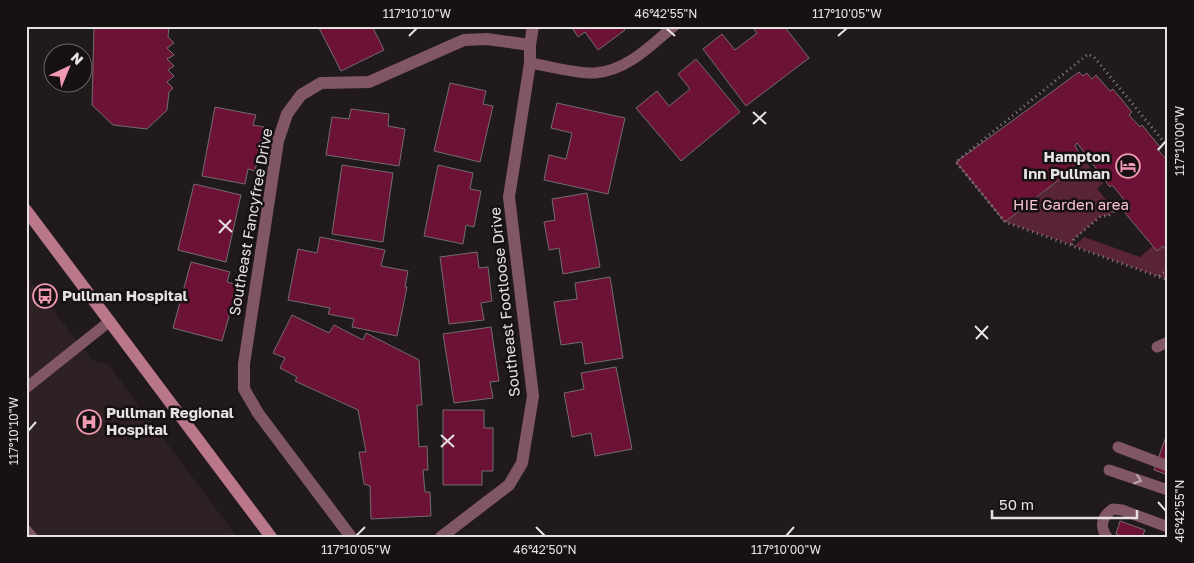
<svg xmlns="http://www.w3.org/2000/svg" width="1194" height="563" viewBox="0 0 1194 563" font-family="'Golos Text',sans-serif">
<rect width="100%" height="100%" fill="#201a1c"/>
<polygon fill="#2d2124" points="26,275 92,360 108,364 237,537 26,537"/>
<g fill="#592536">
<polygon points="1078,160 1084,160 1103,183 1097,189 1115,210 1108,216 1101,216 1074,239 1072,245 1005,222 1023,206 1025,208 1046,191 1044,188 1050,184 1052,186 1069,172"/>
<polygon points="1084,237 1140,257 1153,246 1163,246 1168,252 1168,280 1074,246"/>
</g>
<g fill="#6d1237" stroke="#736c6e">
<polygon points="94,26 169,26 168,37 174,43 167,48 174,55 167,59 174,66 168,70 174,76 167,82 173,88 169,92 167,110 147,129 113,125 92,105"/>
<polygon points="318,26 372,26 384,50 341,71"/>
<polygon points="571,26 623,26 625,30 598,50 585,32 578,37"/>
<polygon points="752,26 784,26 809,58 746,106 703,49 722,34 735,50 757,33"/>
<polygon points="696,59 740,112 681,161 636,108 657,91 669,106 690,89 678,74"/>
<polygon points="1079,72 1083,76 1087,73 1092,79 1096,75 1110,91 1113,89 1132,112 1129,115 1140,127 1142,125 1160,147 1157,149 1168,161 1168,252 1163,246 1157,251 1125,213 1131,208 1112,185 1110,187 1077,143 1075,146 1084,160 1005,222 956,162"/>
<polygon points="450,83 486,91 483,104 493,106 480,162 434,151"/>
<polygon points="557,103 625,118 608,194 544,180 549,155 566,159 572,133 551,128"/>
<polygon points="215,107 256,115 253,125 264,127 255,171 248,169 245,184 202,176"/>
<polygon points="351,109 389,114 388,126 405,129 399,166 326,155 332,117 349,119"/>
<polygon points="342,165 393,173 383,242 332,234"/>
<polygon points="438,165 473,173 470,189 481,191 474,227 466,225 463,244 424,236"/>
<polygon points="194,184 241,195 226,262 178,250"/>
<polygon points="587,193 600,267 563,274 559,248 549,250 544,222 555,220 552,199"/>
<polygon points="320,237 385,250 381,266 408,271 405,287 407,287 397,336 352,327 354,319 328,314 330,308 288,300 298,249 317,253"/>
<polygon points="477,252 479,268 488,267 492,301 481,303 484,320 449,324 440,257"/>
<polygon points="191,262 230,272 227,282 238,285 222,341 173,328"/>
<polygon points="610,277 623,358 585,364 582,342 561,345 554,302 577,299 575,283"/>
<polygon points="292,315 329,333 334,325 363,340 366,333 419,360 422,405 417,405 419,447 427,446 428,470 423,470 425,492 430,492 431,516 371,519 370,486 364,484 359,452 366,452 358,410 295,381 297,377 280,368 285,358 273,353"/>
<polygon points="491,327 499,381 490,382 493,398 454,403 443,334"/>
<polygon points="616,367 632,449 595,456 591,433 572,437 564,393 584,389 581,373"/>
<polygon points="443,410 484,410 484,428 493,428 493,471 482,471 482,485 443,485"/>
<polygon points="1168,431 1168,475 1154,470"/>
<polygon points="1120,521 1145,530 1142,537 1123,537 1116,534"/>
</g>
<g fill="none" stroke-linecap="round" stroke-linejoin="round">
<g stroke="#8a8586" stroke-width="3" stroke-dasharray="1 4" stroke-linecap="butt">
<polyline points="1168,147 1094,57 1088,54 956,162 1005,222 1168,280"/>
<polyline points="1072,245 1074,239 1101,216 1108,216 1125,202"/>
<polyline points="1159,276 1168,269"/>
</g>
<g stroke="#805762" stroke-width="11">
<path d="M 530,63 C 549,66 577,74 595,73 C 627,71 651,45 674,26"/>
<polyline points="1157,347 1168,342"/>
<polyline points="26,388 110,321"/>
<polyline points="1118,447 1168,466"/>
<polyline points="1109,470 1168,490"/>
<polyline points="26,530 32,537"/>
<path d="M 1107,537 C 1099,526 1102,516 1113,509 L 1122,510 L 1168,527"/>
</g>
<g stroke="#805762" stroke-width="12">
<polyline points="351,537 258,413 244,389 244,364 278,141 287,114 301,95 321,83 369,82 464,40 487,39 530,45"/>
<polyline points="441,537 509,485 522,463 533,396 509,197 530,63 530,45 533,26"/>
</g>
<polyline stroke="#ba778a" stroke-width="12" points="26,210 271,537"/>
</g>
<defs><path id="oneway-chevron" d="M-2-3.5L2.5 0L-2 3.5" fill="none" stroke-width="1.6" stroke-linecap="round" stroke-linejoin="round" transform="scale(1.25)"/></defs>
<use stroke="#bdaaaf" href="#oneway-chevron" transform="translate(1138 480) rotate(20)"/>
<path fill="none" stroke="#e6e1e2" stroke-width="2" d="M 666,28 L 675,36M 409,36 L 417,28M 838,36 L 847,28M 753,112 L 766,124M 753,124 L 766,112M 1158,150 L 1166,141M 219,220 L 232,232M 219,233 L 231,220M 975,326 L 988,339M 976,339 L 988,326M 28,431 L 36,422M 441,435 L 454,447M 441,447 L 454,435M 1158,502 L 1166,511M 536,527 L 545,536M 356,536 L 365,527M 786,536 L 794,527"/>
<defs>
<g id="hotel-ring" transform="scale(1.25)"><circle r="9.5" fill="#171113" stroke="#f19ab2" stroke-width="1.5"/><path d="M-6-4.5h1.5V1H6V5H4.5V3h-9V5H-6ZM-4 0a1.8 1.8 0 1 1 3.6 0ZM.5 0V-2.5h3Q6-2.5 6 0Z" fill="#f19ab2"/></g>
<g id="bus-ring" transform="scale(1.25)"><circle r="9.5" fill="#171113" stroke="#f19ab2" stroke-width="1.5"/><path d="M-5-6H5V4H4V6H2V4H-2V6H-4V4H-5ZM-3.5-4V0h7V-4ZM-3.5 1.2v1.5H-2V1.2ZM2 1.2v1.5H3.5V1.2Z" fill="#f19ab2"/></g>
<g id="hospital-ring" transform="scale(1.25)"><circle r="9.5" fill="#171113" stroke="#f19ab2" stroke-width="1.5"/><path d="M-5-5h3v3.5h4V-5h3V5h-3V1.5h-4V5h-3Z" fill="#f19ab2"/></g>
</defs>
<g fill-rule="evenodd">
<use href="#hotel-ring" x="1128" y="166"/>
<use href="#bus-ring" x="45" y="296"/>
<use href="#hospital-ring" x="89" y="422"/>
</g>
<g text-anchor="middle" stroke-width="5" stroke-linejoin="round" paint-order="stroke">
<g font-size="15" font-weight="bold" fill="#e6e1e2" stroke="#171113" text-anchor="start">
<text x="1110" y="162" text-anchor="end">Hampton<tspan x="1110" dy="17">Inn Pullman</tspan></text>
<text x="62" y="301">Pullman Hospital</text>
<text x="106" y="418">Pullman Regional<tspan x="106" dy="17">Hospital</tspan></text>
</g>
<g font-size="15" fill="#f8c3d0" stroke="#171113">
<text x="1071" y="210">HIE Garden area</text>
</g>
<g font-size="15" fill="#e6e1e2" stroke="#171113">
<text transform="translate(251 222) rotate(-80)" y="5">Southeast Fancyfree Drive</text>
<text transform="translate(505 302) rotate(-96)" y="5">Southeast Footloose Drive</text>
</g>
</g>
<rect width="1194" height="563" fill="none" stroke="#171113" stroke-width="55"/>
<g transform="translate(68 68) rotate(44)"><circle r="24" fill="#171113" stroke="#6a6466"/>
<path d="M0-4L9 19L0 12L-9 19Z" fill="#f19ab2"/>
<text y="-8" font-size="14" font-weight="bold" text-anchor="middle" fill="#e6e1e2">N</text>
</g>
<path d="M992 510v8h145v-8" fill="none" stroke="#e6e1e2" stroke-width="2.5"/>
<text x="999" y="510" font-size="15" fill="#e6e1e2" stroke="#171113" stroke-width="4" paint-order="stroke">50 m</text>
<rect x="28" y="28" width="1138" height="508" fill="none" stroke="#e6e1e2" stroke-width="2"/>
<g font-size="12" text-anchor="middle" fill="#e6e1e2">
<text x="417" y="18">117°10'10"W</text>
<text x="666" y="18">46°42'55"N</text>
<text x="847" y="18">117°10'05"W</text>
<text transform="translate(1180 141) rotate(-90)" y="4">117°10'00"W</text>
<text transform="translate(14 431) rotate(-90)" y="4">117°10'10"W</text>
<text transform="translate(1180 511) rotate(-90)" y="4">46°42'55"N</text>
<text x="356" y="554">117°10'05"W</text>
<text x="545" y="554">46°42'50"N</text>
<text x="786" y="554">117°10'00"W</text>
</g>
</svg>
